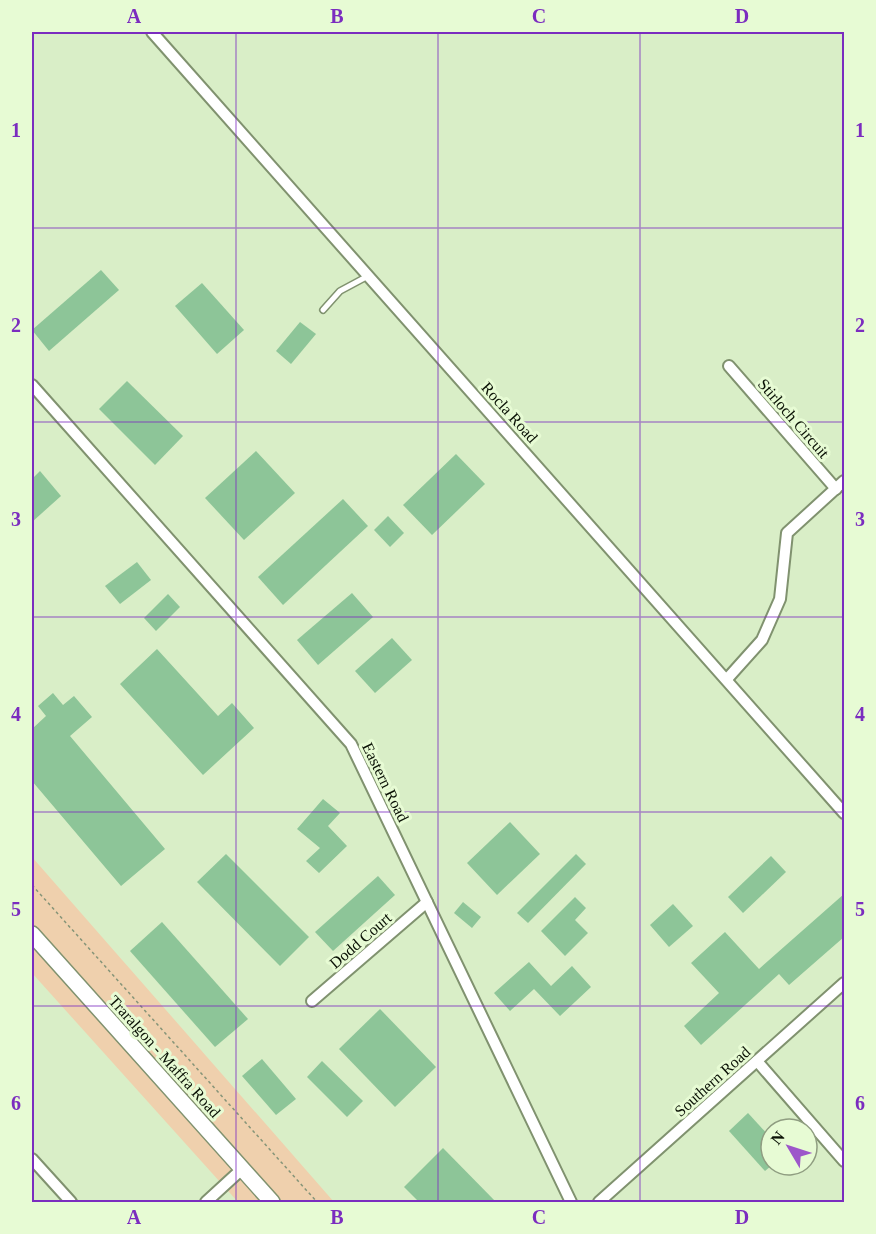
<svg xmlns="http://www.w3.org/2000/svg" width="876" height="1234" viewBox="0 0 876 1234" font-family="Georgia,serif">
<rect width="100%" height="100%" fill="#d9eec7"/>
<polygon fill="#efd0ad" points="32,857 334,1202 238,1202 32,973"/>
<g fill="#8dc598">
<polygon points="101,270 119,290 49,351 32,330"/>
<polygon points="202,283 244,330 217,354 175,306"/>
<polygon points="300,322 316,334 291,364 276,351"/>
<polygon points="127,381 183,436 155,465 99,409"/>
<polygon points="256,451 295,493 244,540 205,498"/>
<polygon points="456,454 485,484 432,535 403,505"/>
<polygon points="40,471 61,496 32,522 32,479"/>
<polygon points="343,499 368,526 283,605 258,577"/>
<polygon points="388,516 404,533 390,547 374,530"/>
<polygon points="137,562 151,580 120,604 105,586"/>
<polygon points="352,593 373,617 318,665 297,640"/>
<polygon points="168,594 180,607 156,631 144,618"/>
<polygon points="392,638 412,660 375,693 355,671"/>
<polygon points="157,649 218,716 232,703 254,728 203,775 120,684"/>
<polygon points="53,693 63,705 74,696 92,717 70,736 165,849 121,886 32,781 32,729 46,716 38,706"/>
<polygon points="323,799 340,813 328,826 347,846 319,873 306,861 320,848 297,829"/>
<polygon points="510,822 540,854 497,895 467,863"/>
<polygon points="226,854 309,937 280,966 197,882"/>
<polygon points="576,854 586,864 528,923 517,913"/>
<polygon points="771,856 786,872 743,913 728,897"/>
<polygon points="378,876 395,895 333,951 315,932"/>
<polygon points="844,894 844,937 789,985 779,974 701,1045 684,1026 719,993 691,963 725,932 759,969"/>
<polygon points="575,897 586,908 575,920 588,933 565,956 541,931"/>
<polygon points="463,902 481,917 472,928 454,913"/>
<polygon points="673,904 693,926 669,947 650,925"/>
<polygon points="162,922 248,1019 215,1047 130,951"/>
<polygon points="529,962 551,986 572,966 591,987 560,1016 534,989 510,1011 494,993"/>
<polygon points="380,1009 436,1067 395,1107 339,1049"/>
<polygon points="262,1059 296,1099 276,1115 242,1076"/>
<polygon points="322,1061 363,1101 347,1117 307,1077"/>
<polygon points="748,1113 771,1138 771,1166 765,1171 729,1131"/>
<polygon points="443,1148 497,1203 420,1203 404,1187"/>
</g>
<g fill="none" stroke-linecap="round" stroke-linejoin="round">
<g stroke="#80926f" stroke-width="8">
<polyline id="service" points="323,310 340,291 368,276"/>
</g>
<g stroke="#80926f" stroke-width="14">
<g id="minor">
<polyline points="152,32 844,813"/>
<polyline points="729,366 836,489"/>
<polyline points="32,385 351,744 571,1202"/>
<polyline points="727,679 762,640 780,599 787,533 844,481"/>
<polyline points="312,1001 427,902"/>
<polyline points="757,1061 844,1161"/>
<polyline points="32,1159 71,1202"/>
<polyline points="206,1202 242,1169"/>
<polyline points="599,1202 844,983"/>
</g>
</g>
<g stroke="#80926f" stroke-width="18">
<polyline id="secondary" points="32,934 272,1202"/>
</g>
<polyline stroke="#859478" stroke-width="1.5" stroke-dasharray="3 3" stroke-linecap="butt" points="32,885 317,1202"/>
<use href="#service" stroke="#fff" stroke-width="5"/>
<use href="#minor" stroke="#fff" stroke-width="10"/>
<use href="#secondary" stroke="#fff" stroke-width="15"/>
</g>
<path fill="none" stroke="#7b2cbf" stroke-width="1.5" stroke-opacity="0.55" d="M 236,32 L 236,1202M 438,32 L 438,1202M 640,32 L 640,1202M 32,228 L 844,228M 32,422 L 844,422M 32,617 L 844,617M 32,812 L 844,812M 32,1006 L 844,1006"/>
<g text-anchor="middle" stroke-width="6" stroke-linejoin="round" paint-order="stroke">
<g font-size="16" fill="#0a1105" stroke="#e7fbd4">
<text transform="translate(510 412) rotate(48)" y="6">Rocla Road</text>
<text transform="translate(794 418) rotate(49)" y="6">Stirloch Circuit</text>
<text transform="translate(386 782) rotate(64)" y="6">Eastern Road</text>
<text transform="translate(360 940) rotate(-41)" y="6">Dodd Court</text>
<text transform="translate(165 1056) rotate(48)" y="6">Traralgon - Maffra Road</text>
<text transform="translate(712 1081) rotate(-42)" y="6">Southern Road</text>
</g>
</g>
<rect width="876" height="1234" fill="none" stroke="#e7fbd4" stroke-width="66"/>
<g transform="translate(789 1147) rotate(309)"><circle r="28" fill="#e7fbd4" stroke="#8f9d81" stroke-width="1.5"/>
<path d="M0-4.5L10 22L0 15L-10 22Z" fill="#9d56ca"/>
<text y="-9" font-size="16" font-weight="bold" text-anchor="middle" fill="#0a1105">N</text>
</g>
<rect x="33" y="33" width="810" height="1168" fill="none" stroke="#7b2cbf" stroke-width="2"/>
<g font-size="20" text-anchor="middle" font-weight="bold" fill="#7b2cbf">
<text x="134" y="23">A</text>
<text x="337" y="23">B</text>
<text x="539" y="23">C</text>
<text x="742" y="23">D</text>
<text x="16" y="137">1</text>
<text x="860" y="137">1</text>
<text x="16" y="332">2</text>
<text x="860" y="332">2</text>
<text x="16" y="526">3</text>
<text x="860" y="526">3</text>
<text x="16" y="721">4</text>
<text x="860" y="721">4</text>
<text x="16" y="916">5</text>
<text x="860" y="916">5</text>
<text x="16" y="1110">6</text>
<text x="860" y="1110">6</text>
<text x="134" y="1224">A</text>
<text x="337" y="1224">B</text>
<text x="539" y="1224">C</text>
<text x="742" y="1224">D</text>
</g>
</svg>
